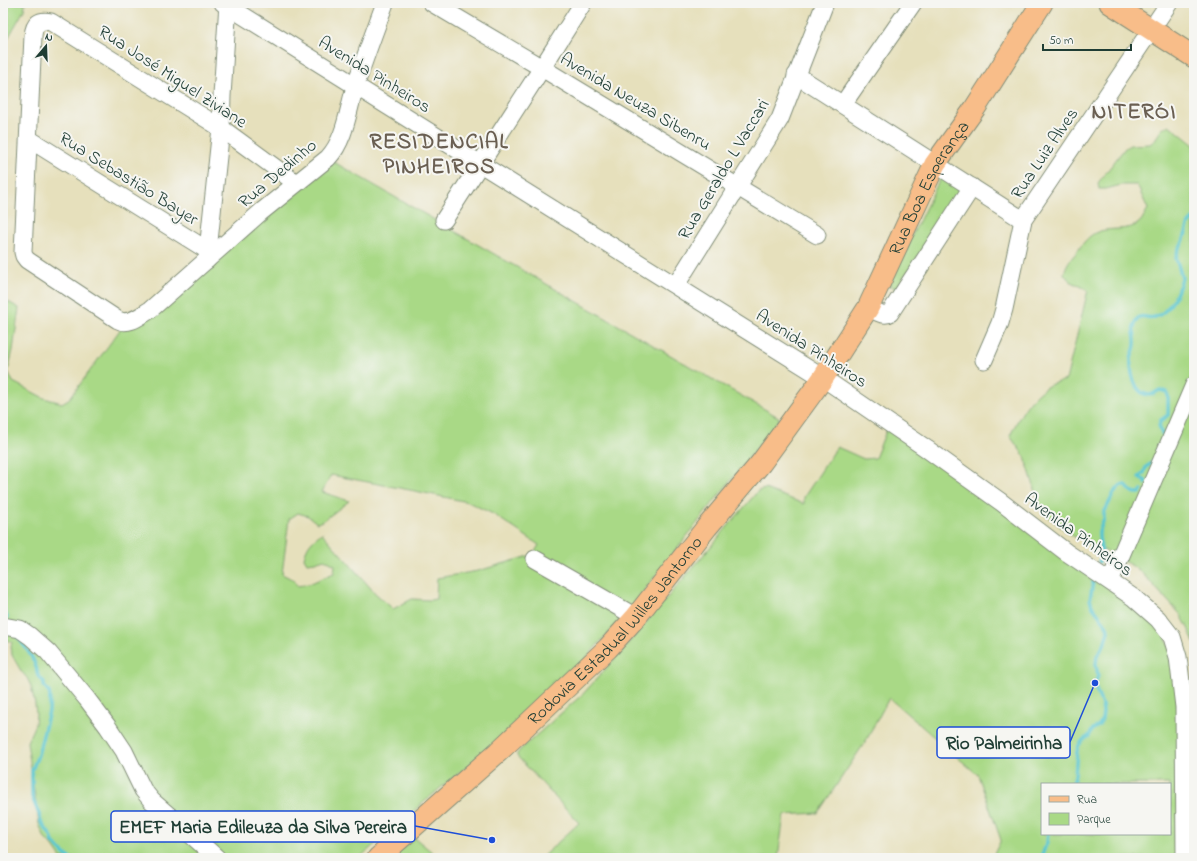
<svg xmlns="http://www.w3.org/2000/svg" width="1197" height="861" viewBox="0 0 1197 861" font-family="'Indie Flower',sans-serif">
<rect width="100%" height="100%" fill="#f6f6f2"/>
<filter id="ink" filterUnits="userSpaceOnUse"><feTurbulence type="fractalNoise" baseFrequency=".025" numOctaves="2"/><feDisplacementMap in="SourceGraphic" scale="8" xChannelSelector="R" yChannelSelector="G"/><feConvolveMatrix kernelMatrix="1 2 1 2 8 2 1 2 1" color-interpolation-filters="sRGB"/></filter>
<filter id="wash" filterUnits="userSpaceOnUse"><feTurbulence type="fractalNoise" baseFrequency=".012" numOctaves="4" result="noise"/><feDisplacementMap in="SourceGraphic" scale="16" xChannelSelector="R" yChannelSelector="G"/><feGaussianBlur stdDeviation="0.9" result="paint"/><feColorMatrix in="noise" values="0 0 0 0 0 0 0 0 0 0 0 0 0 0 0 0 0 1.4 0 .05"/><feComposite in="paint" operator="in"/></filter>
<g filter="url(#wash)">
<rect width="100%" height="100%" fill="#e6e0bc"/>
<g fill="#a9d986" stroke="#648b5d" fill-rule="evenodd">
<polygon points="3,3 25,3 24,10 3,47"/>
<path d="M 1169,125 L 1194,145 L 1194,643 L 1189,630 L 1181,615 L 1139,570 L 1110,553 L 1071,535 L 1042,512 L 1025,457 L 1010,436 C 1019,417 1029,397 1048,386 C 1053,383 1060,382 1066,380 L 1088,290 L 1070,281 L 1064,274 C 1066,264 1070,260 1076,253 C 1082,245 1086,238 1095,233 C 1108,226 1129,233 1140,222 C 1143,219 1145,213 1148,209 L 1137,185 L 1121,185 L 1106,189 L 1099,189 L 1098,183 L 1125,148 L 1130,145 L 1150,144 L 1154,141 L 1162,129 Z"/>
<path d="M 332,161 L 780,418 L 630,608 L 541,709 L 445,784 L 359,858 L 61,858 L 52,845 L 45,839 L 39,824 L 27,742 L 35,724 L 36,714 L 35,704 L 31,686 L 27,678 L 21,671 L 12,655 L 11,646 L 12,642 L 3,639 L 3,299 L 19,308 L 13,350 L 8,371 L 13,382 L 44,398 L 62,403 L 70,398 L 125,323 ZM 331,475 L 415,491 L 468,502 L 493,514 L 539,545 L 533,555 L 478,571 L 437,578 L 436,599 L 430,600 L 412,599 L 393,609 L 375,593 L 322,533 C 311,541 307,545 304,558 L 307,563 L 315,562 L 324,559 L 335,565 L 334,573 L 309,584 L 297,586 L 294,580 L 282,574 L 289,519 L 298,513 L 308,516 L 317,523 L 323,521 L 349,501 L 322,492 Z"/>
<polygon points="941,177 962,190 896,289 888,284"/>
<path d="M 887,429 L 971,483 L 1163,630 L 1176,666 L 1183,858 L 992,858 L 1001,840 L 978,775 L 889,698 L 867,739 L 818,813 L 784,815 L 778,858 L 541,858 L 579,823 L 517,756 L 517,754 L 521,749 L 584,693 L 639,631 L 758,491 L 765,489 L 804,504 L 804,497 L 837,447 L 864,459 L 875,458 ZM 1042,784 L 1170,784 L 1170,834 L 1042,834 Z"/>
<polygon points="415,838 439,858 391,858"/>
</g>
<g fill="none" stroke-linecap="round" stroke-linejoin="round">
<g stroke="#59c6d1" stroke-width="3.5">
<path d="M 1166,438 L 1161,432 L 1159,425 L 1161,420 L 1168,415 L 1168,396 L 1167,392 L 1160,390 C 1157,391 1153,395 1149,395 C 1134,394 1130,371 1131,359 C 1132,354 1135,349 1135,344 C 1136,329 1129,333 1139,317 C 1144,315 1149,319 1155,317 C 1170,312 1178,292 1182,278 L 1176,258 L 1178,250 L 1183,242 L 1189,223 L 1194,218"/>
<polyline points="1145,483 1146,481 1139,477 1144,473 1146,467 1155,461"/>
<path d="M 1099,562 L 1102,554 L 1099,537 L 1099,532 L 1104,519 L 1104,513 L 1115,491 L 1121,485 L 1126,485 C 1130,492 1133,493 1140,493 L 1142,490"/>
<polyline points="3,609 7,617"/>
<path d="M 17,635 C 26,650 36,658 38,676 L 44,682 L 44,686 L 49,692 L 50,697 L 49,711 L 38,755 L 32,770 L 32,797 L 39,814 L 41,822 L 51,836 L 53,842 L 63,853 L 70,858"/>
<polyline points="1073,784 1075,775 1077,751 1079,745 1083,740 1089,736 1093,729 1099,725 1102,719 1103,712 1102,705 1095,687 1095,683 1098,676 1096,664 1097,656 1104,645 1108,631 1107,626 1092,606 1090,599 1093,582"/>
<polyline points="1041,858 1047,842 1048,834"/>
</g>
</g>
</g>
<g filter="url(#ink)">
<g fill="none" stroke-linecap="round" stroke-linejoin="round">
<g stroke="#828e78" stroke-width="19">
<g id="minor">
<polyline points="223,3 823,378 927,449 1001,502 1066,552 1134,598 1158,619 1172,637 1178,657 1184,707 1185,858"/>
<polyline points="432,3 542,68 817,235"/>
<polyline points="796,75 1023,220"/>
<polyline points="843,104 913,3"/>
<polyline points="29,139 207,250"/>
<path d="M 296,183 L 221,128 L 51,22 C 39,19 34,24 33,36 L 23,252 L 24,256 L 27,260 L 118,320 C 129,326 141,315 150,310 L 261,212 L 328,158 C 346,139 348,108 356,84 C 365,57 375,30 385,3"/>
<polyline points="444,220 542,68 583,3"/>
<polyline points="207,260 221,128 222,96 228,3"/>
<polyline points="676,285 780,119 825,3"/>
<path d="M 868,308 C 875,311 884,317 890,313 L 972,187"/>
<polyline points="984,360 1000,323 1004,309 1023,220 1169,3"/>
<polyline points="535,559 636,617"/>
<polyline points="1110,581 1194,385"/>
<polyline points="3,626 20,629 30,636 48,652 87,699 108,727 124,751 143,790 152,801 188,832 217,858"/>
</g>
</g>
<g stroke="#828e78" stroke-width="23">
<g id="major">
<polyline points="1110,3 1194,57"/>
<path id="s1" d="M 378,858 L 498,752 L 608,648 L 636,617 L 707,527 L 761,463 L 823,378 L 868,308 L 935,164 L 975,108 L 1042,3"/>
</g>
</g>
<use href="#minor" stroke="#fff" stroke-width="17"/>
<use href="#major" stroke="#f8bd89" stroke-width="21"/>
</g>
</g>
<g text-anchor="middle" stroke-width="4" stroke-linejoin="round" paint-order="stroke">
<g font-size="18" fill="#1f3d34" stroke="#f6f6f2">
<text transform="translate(375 74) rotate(32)" y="6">Avenida Pinheiros</text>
<text transform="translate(173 76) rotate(33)" y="6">Rua José Miguel Ziviane</text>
<text transform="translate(636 101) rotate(31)" y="6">Avenida Neuza Sibenru</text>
<text transform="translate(1044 153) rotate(-56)" y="6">Rua Luiz Alves</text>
<text transform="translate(723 169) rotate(-59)" y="6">Rua Geraldo L Vaccari</text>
<text transform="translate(277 173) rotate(-40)" y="6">Rua Dedinho</text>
<text transform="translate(129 178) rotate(32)" y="6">Rua Sebastião Bayer</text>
<text dy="6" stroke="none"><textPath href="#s1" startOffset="875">Rua Boa Esperança</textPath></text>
<text transform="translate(812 348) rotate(33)" y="6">Avenida Pinheiros</text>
<text transform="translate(1079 534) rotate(36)" y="6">Avenida Pinheiros</text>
<text dy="6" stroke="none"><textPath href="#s1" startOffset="329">Rodovia Estadual Willes Jantorno</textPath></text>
</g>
<g font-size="22" font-weight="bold" letter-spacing="1" fill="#6a5f52" stroke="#f6f6f2">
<text x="1134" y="118">NITERÓI</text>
<text x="439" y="148">RESIDENCIAL<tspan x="439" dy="25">PINHEIROS</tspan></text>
</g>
</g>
<path fill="none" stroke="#1d4ed8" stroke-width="1.5" d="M1095 683L1070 742M492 840L415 826"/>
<g fill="#1d4ed8" stroke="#f6f6f2" stroke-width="1.5">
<circle cx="1095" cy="683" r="4"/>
<circle cx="492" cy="840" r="4"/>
</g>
<g fill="#f6f6f2" stroke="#1d4ed8" stroke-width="1.5">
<rect x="937" y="727" width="133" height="31" rx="4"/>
<rect x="111" y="811" width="304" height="31" rx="4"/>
</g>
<g font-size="19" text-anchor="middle" font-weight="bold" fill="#1f3d34">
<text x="1004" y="749">Rio Palmeirinha</text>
<text x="263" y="833">EMEF Maria Edileuza da Silva Pereira</text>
</g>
<rect width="1197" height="861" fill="none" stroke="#f6f6f2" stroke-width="16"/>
<rect x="1041" y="783" width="130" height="52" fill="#f6f6f2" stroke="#a0aca6"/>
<rect x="1049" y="796" width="20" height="6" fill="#f8bd89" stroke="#a0aca6"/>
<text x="1077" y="803" font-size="12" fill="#1f3d34">Rua</text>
<rect x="1049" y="813" width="20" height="12" fill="#a9d986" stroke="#a0aca6"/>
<text x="1077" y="823" font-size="12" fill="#1f3d34">Parque</text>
<g transform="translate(46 46) rotate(19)" stroke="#f6f6f2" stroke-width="3" paint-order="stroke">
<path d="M0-3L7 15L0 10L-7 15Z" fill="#1f3d34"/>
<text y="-6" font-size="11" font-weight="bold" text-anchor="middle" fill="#1f3d34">N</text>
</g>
<path d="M1043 44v6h88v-6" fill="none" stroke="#1f3d34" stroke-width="2"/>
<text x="1049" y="44" font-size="12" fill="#1f3d34" stroke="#f6f6f2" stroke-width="3" paint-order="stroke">50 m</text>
</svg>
